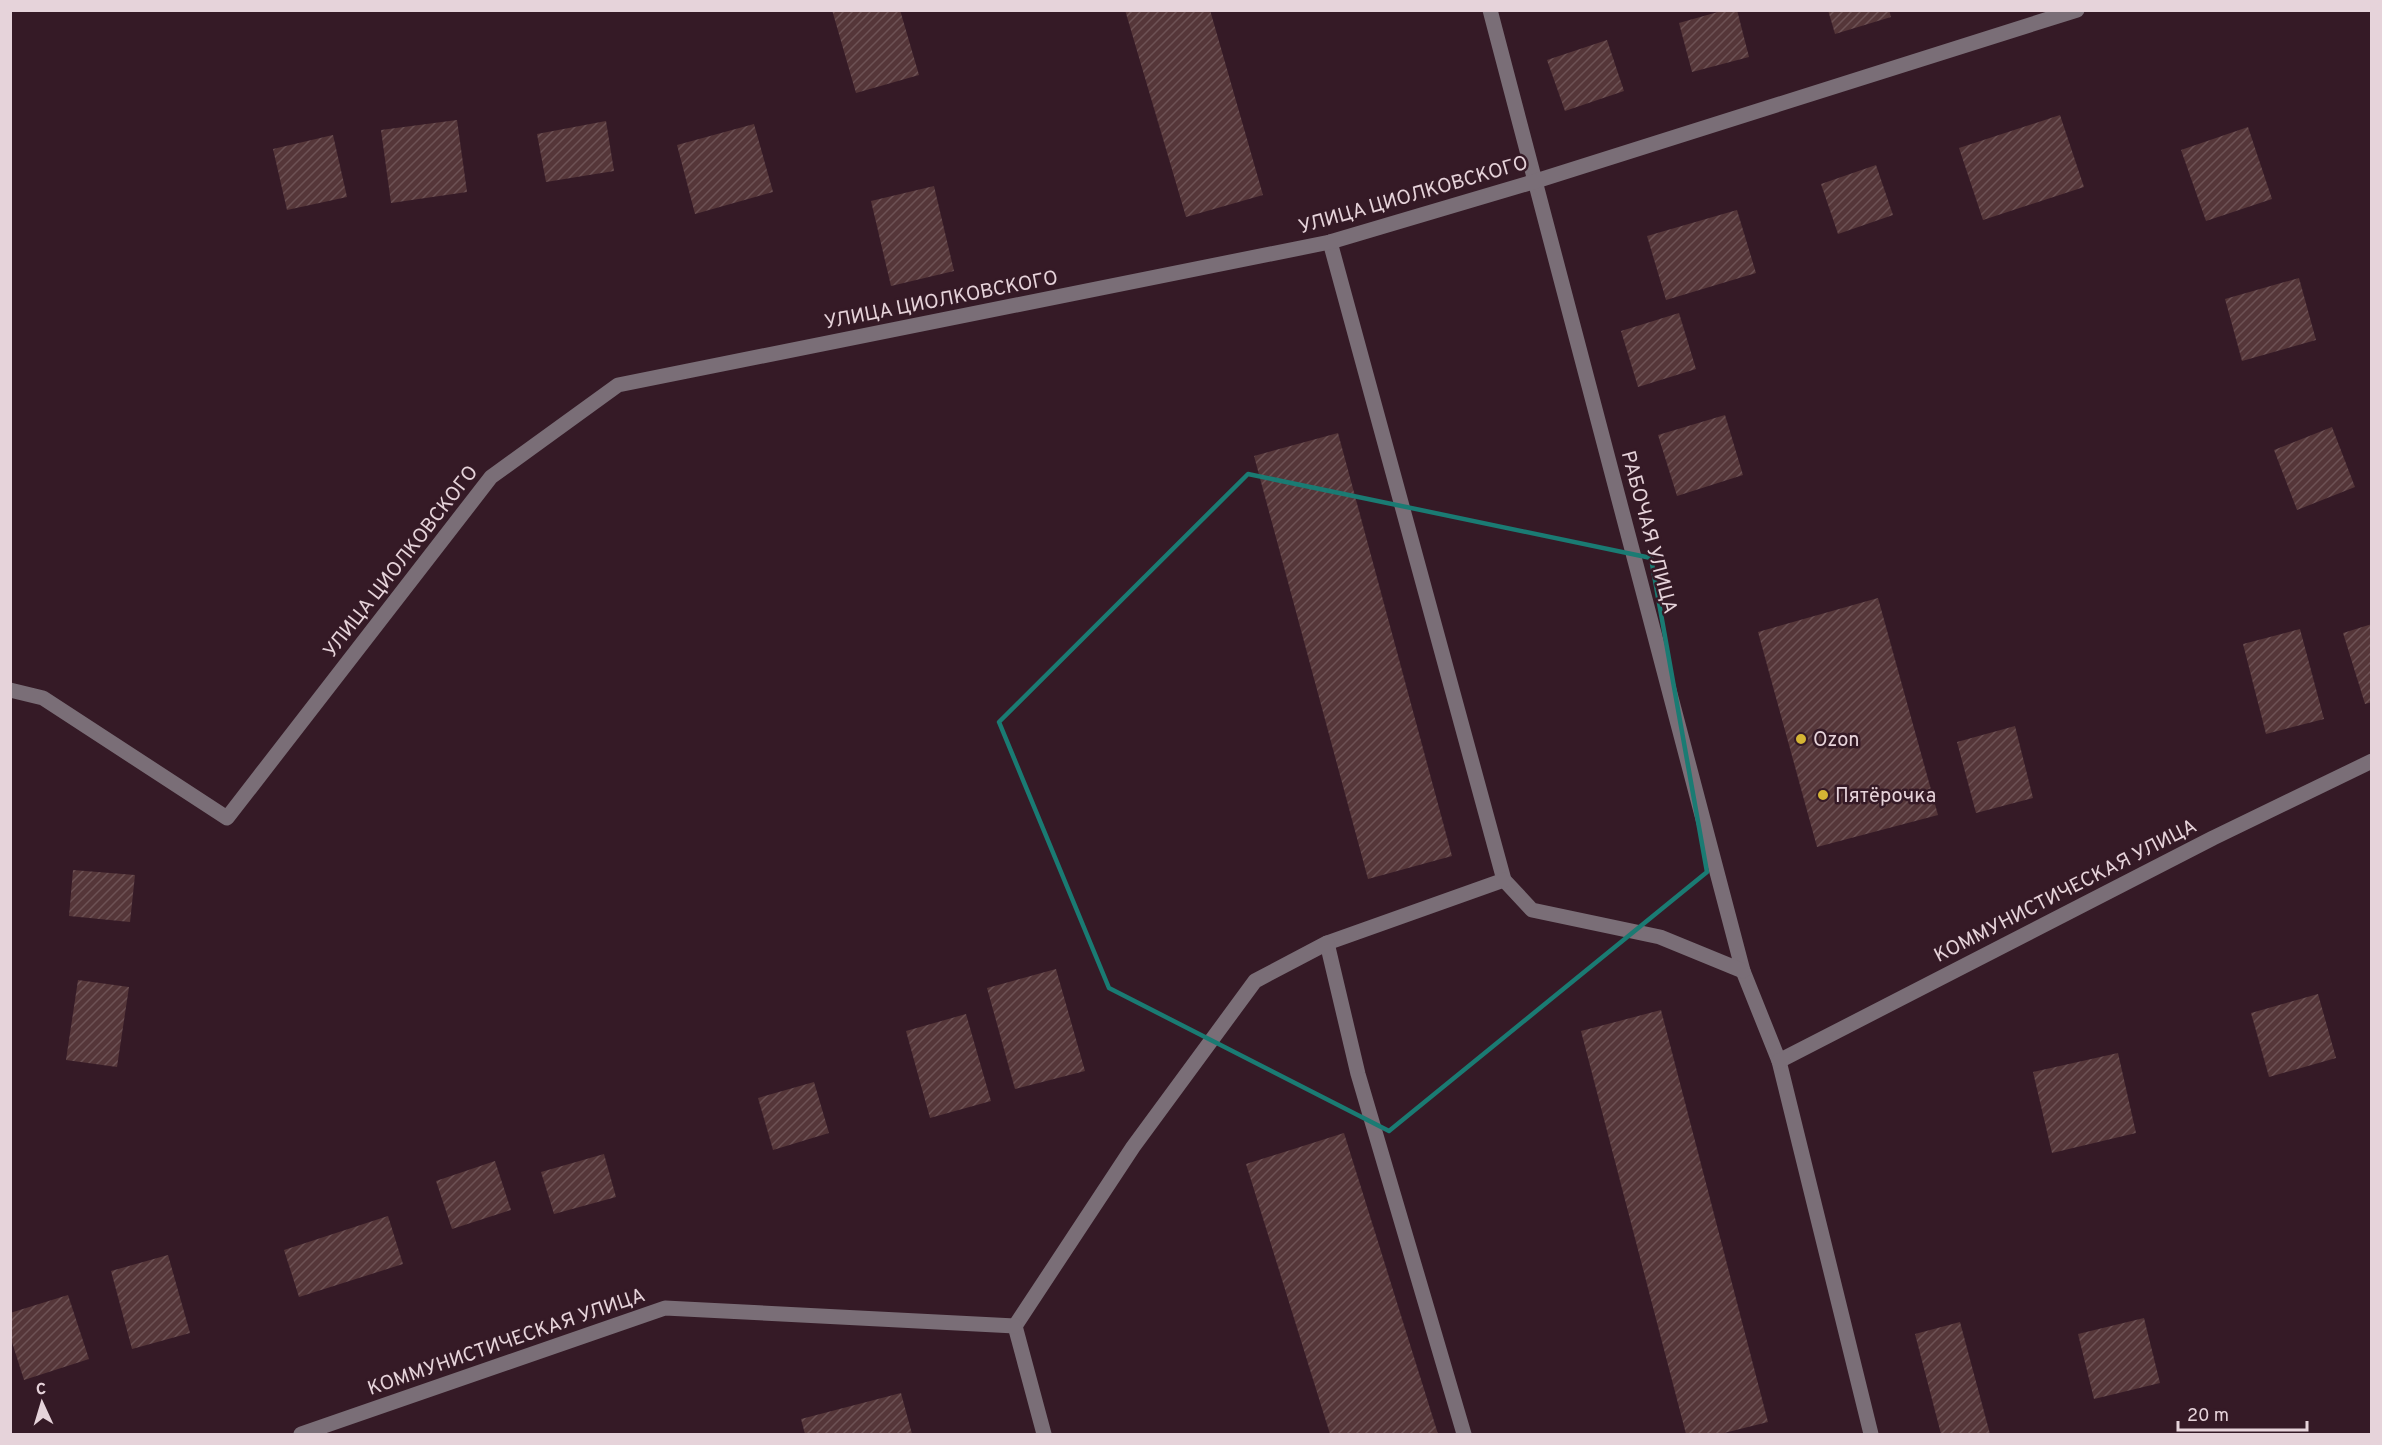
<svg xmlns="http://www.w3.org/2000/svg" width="2382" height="1445" viewBox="0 0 2382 1445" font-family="Overpass,sans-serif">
<defs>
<pattern id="building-hatch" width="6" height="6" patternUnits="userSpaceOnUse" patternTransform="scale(1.5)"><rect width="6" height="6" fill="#553639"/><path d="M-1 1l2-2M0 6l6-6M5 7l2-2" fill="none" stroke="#6d5255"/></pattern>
</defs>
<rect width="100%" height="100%" fill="#351a26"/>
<g fill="url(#building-hatch)">
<polygon points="832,10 900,10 919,75 856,93"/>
<polygon points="1125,10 1210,10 1263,195 1186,217"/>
<polygon points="1725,10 1737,10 1749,57 1692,72 1679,23"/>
<polygon points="1828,10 1889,10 1891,17 1835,34"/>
<polygon points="1607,40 1624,91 1565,111 1547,60"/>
<polygon points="2060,115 2084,187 1983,220 1959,148"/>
<polygon points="457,120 467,192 391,203 381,130"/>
<polygon points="606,121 614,171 546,182 537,134"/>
<polygon points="754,124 773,192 695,214 677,145"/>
<polygon points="2248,127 2272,199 2206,221 2181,150"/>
<polygon points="333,135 347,197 287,210 273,149"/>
<polygon points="1876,165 1893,215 1838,234 1821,184"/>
<polygon points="934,186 954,271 891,286 871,201"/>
<polygon points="1737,210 1756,273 1666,300 1647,236"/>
<polygon points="2299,278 2316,340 2242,361 2225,299"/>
<polygon points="1679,313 1696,369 1638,387 1621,331"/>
<polygon points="1725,415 1743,475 1677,496 1658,435"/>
<polygon points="2332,427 2355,487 2297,510 2274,450"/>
<polygon points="1338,433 1452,856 1368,879 1254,456"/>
<polygon points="1878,598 1938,815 1817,847 1758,632"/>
<polygon points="2372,624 2372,702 2365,704 2343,633"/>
<polygon points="2300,629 2324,719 2266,734 2243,644"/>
<polygon points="2015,726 2033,798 1976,813 1957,742"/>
<polygon points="73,870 135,875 130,922 69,916"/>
<polygon points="1056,969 1085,1071 1015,1089 987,988"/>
<polygon points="78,980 129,987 117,1067 66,1060"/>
<polygon points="2318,994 2336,1058 2269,1077 2251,1013"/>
<polygon points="1661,1010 1768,1422 1720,1434 1686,1434 1581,1031"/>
<polygon points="966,1014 991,1101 930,1118 906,1031"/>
<polygon points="2118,1053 2136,1133 2052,1153 2033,1072"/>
<polygon points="814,1082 829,1133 773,1150 758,1098"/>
<polygon points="1344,1133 1438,1434 1330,1434 1246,1164"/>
<polygon points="604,1154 616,1197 554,1214 541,1172"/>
<polygon points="495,1161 511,1210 452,1229 436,1181"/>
<polygon points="388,1216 403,1264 299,1297 284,1250"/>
<polygon points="168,1255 190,1333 132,1349 111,1271"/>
<polygon points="68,1295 89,1359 24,1380 10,1336 10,1313"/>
<polygon points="2144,1318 2160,1383 2094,1399 2078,1334"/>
<polygon points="1960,1322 1990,1434 1941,1434 1915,1334"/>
<polygon points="901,1393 912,1434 805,1434 801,1419"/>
</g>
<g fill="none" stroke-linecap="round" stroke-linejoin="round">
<g stroke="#7a6e77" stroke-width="15">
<polyline points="1490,10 1743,971 1779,1061 1871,1434"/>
<polyline points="1330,242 1504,880 1532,910 1660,937 1743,971"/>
<polyline points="10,690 43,698 227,818 491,477 618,385 1330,242 1536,181 2077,10"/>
<polyline points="1327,943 1504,880"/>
<polyline points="1779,1061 2213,838 2372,761"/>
<polyline points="1015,1326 1133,1147 1255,981 1327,943 1358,1074 1464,1434"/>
<polyline points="1015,1326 1044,1434"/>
<polyline points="301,1434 665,1308 1015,1326"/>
</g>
</g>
<path fill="none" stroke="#1a7b73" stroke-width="4.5" stroke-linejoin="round" d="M 1248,474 L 1651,558 L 1707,872 L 1389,1131 L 1109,988 L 999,722 Z"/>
<g fill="#d5b534" stroke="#351a26" stroke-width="2">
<circle cx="1801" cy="739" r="6"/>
<circle cx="1823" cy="795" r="6"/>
</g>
<g text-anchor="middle" stroke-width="5" stroke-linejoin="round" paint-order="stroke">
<g font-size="20" fill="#e6d3da" stroke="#351a26">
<text transform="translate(1413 194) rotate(-16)" y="7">УЛИЦА ЦИОЛКОВСКОГО</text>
<text transform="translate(941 299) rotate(-11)" y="7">УЛИЦА ЦИОЛКОВСКОГО</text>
<text transform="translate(1650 532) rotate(75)" y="7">РАБОЧАЯ УЛИЦА</text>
<text transform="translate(400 561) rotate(-52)" y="7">УЛИЦА ЦИОЛКОВСКОГО</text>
<text transform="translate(2065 890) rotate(-27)" y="7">КОММУНИСТИЧЕСКАЯ УЛИЦА</text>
<text transform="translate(506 1341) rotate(-19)" y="7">КОММУНИСТИЧЕСКАЯ УЛИЦА</text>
</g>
<g font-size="20" fill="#e6d3da" stroke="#351a26" text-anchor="start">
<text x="1813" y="746">Ozon</text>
<text x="1835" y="802">Пятёрочка</text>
</g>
</g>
<rect width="2382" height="1445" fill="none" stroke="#e6d3da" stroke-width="24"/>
<g transform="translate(42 1403) rotate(356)" stroke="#351a26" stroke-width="4.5" paint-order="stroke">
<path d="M0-4.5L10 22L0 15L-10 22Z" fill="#e6d3da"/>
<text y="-9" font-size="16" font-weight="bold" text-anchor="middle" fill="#e6d3da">С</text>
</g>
<path d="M2178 1421v9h129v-9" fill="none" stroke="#e6d3da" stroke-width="3"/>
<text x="2187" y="1421" font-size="18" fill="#e6d3da" stroke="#351a26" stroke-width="4.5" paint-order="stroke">20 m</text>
</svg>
